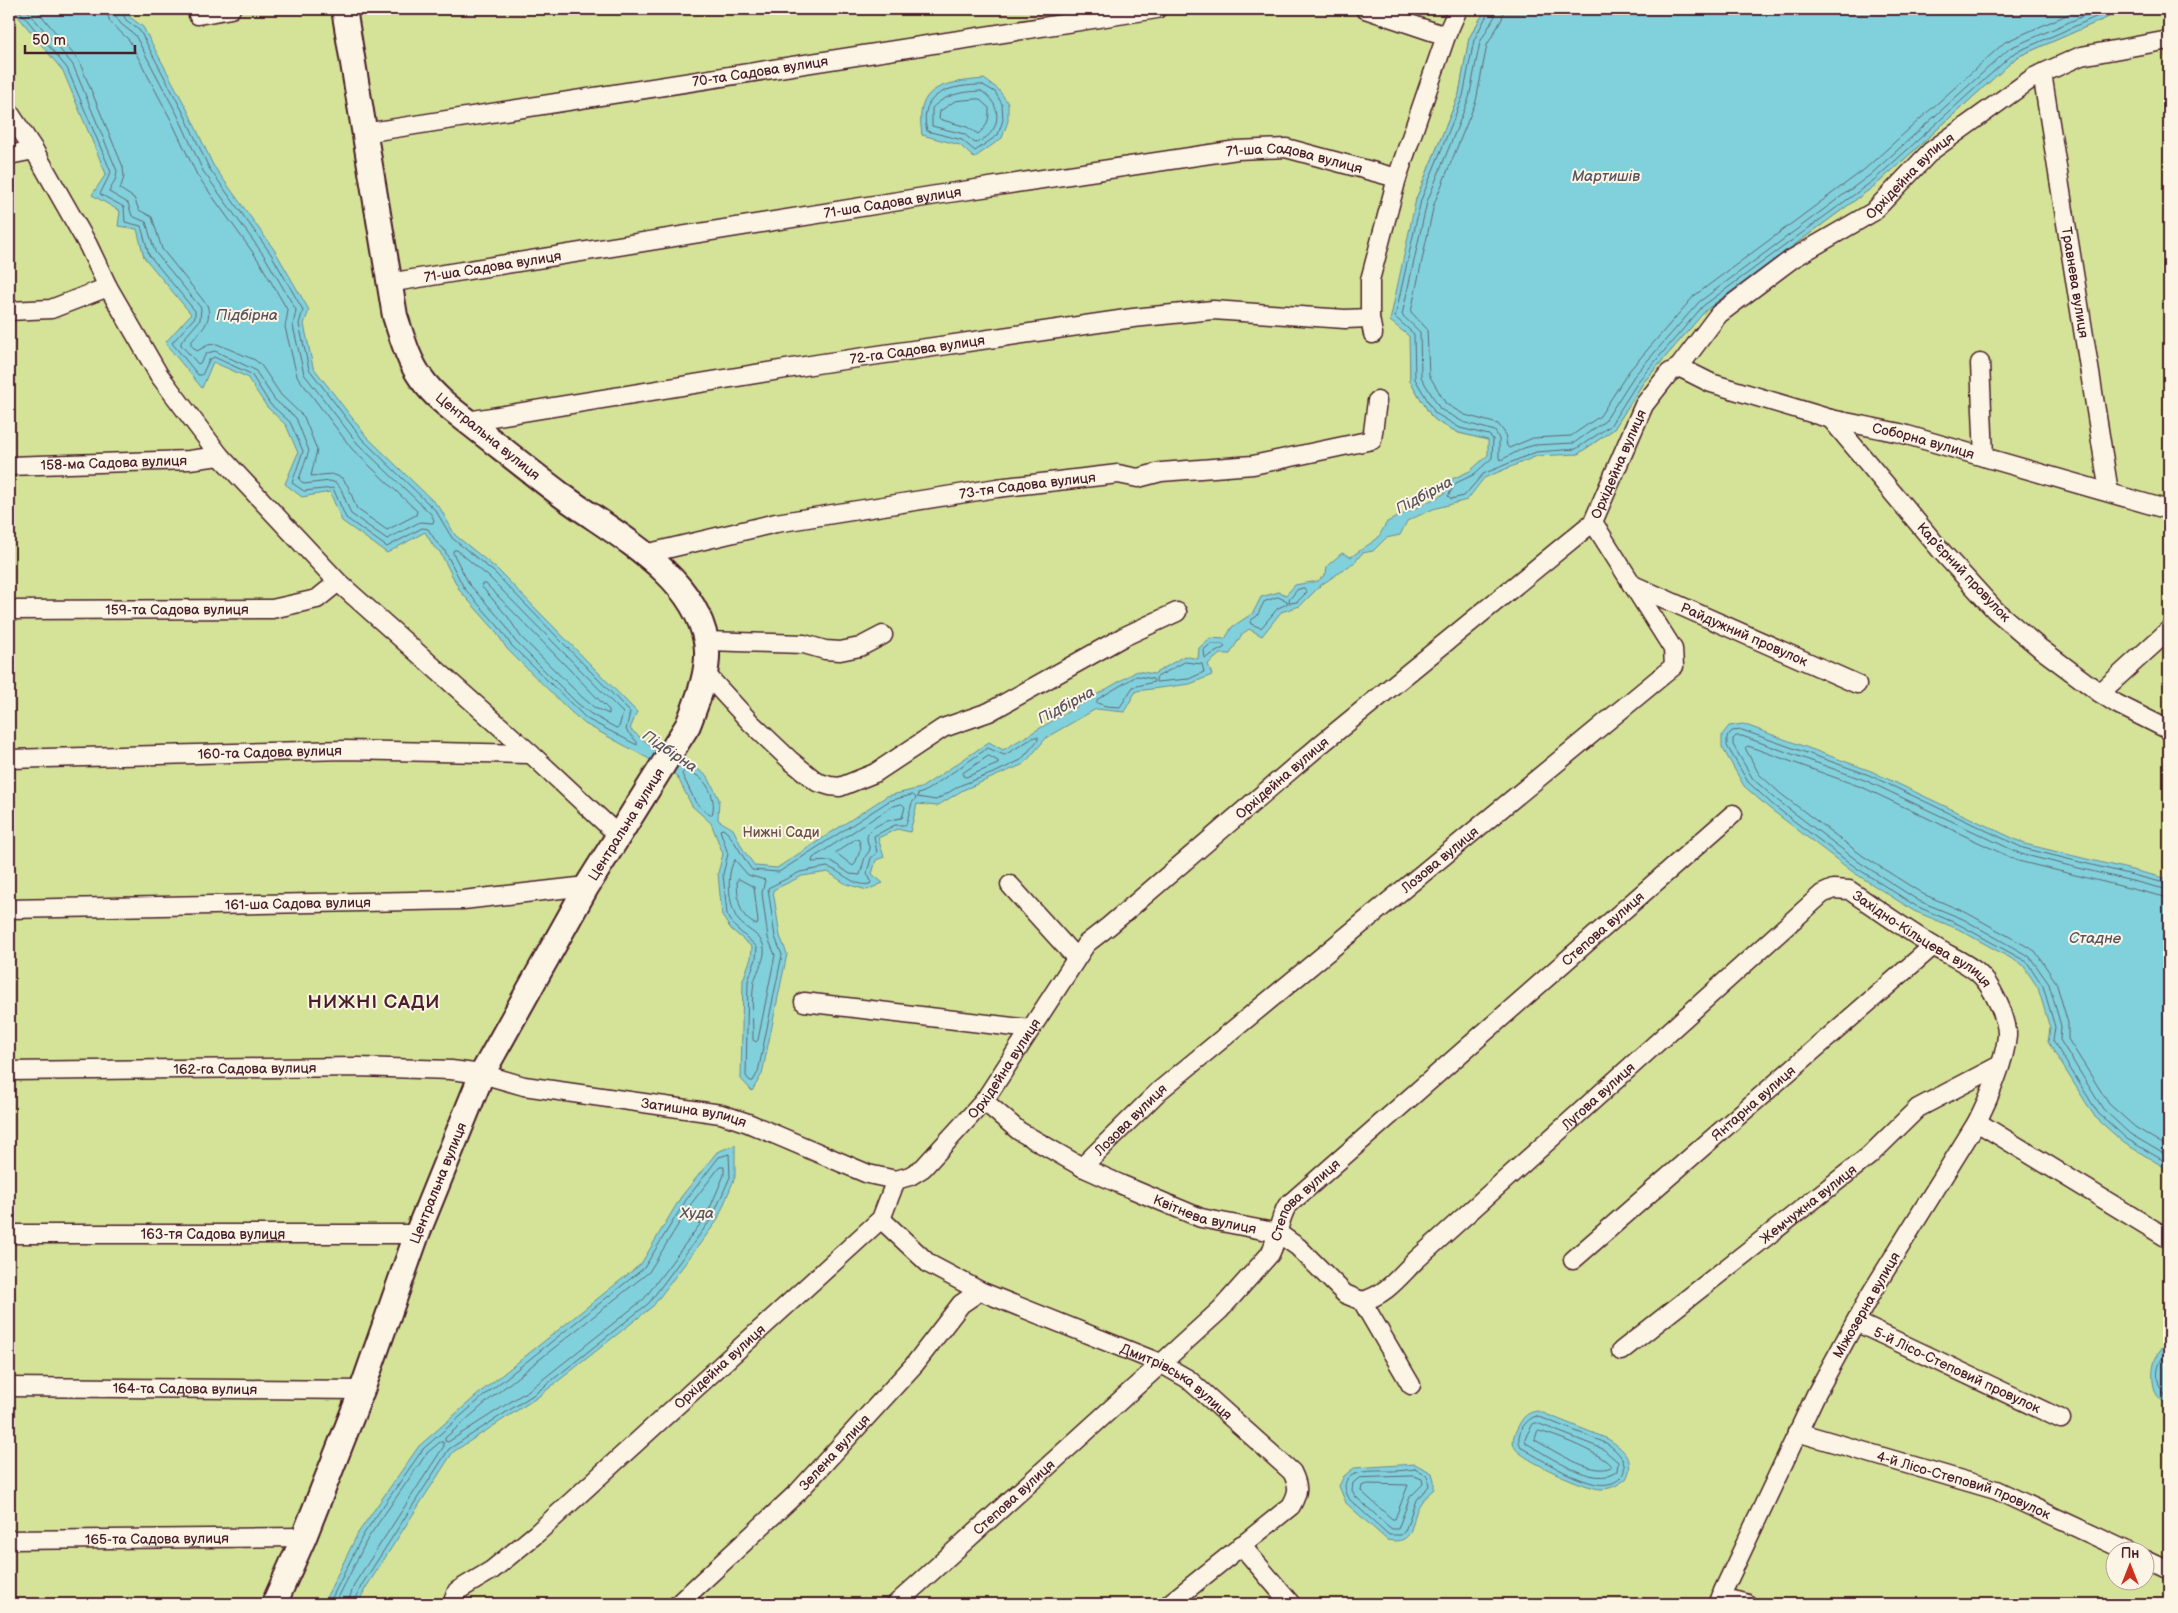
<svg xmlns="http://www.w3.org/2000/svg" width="2178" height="1613" viewBox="0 0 2178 1613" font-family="'Balsamiq Sans',sans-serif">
<rect width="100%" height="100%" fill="#f8e6d9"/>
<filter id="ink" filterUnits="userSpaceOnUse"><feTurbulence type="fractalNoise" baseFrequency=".02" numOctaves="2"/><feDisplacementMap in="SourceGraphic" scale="10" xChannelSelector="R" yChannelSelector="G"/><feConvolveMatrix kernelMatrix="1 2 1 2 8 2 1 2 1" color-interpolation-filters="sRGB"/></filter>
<g filter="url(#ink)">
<path fill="#d4e397" stroke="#8f8161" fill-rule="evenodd" d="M 9,9 L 1486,9 L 1469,38 L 1459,94 L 1416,199 L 1410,336 L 1410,381 L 1431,416 L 1438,422 L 1459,433 L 1488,440 L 1578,454 L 1614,429 L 1643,383 L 1706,310 L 1877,184 L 2017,57 L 2127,9 L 2169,9 L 2169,1604 L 9,1604 ZM 2116,1550 L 2146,1550 L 2146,1580 L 2116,1580 Z"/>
<g fill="#81d1dc" stroke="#6b8a95">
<polygon points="12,9 123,9 130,17 143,27 188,111 213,165 275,251 309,310 304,324 313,367 366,436 440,508 455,535 497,569 637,712 630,729 656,750 677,763 695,767 708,777 719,799 718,820 733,829 744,851 755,866 777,868 887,796 921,788 989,742 1003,750 1137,671 1154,674 1184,656 1198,659 1199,648 1210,638 1225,639 1232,627 1253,613 1261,597 1279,592 1286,595 1295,585 1318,581 1326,574 1327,566 1342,553 1351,557 1378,538 1387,522 1444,494 1452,479 1470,471 1488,455 1488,440 1459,433 1438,422 1431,416 1410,381 1409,336 1390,321 1416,199 1459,94 1469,38 1486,9 2127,9 2017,57 1877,184 1706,310 1643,383 1614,429 1578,454 1537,456 1484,478 1467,500 1433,509 1407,521 1400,535 1386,538 1373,551 1362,553 1355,562 1321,585 1300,606 1281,612 1262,636 1249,629 1242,634 1230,654 1220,654 1208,664 1212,675 1190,684 1136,691 1124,712 1096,709 1047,737 1024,764 963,790 937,806 917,804 910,832 897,829 878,838 884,857 876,860 872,874 883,883 867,890 846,884 828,872 802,876 773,890 780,936 787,954 762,1074 752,1091 741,1079 743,980 751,958 752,947 731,929 722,916 718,873 723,854 711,823 692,806 678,778 673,772 585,724 570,711 507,649 494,629 460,591 440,552 434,547 425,532 387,553 342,521 330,492 302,497 285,484 298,453 286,425 267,407 247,377 213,362 202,388 165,343 191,314 144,257 137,229 118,226 120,211 92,195 106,174 63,71"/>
<path d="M 984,79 L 998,89 L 1008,103 L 1008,121 L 1002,138 L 974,158 L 960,145 L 922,135 C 914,85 943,83 984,79 Z"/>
<polygon points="1743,724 1871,771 2025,844 2169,879 2169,1170 2124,1143 2095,1117 2048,1042 2050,1028 2038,988 2023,965 1958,929 1914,911 1853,872 1769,808 1744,786 1722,747 1722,735 1729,726"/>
<polygon points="735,1145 735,1177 717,1221 653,1306 538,1397 453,1452 365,1589 358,1604 323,1604 358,1533 419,1446 483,1390 641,1264 681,1197 717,1152"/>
<path d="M 2169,1342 L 2169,1408 C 2165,1403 2158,1398 2156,1393 C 2149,1377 2153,1350 2169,1342 Z"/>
<path d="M 1538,1411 L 1608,1439 C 1624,1449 1636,1461 1626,1479 C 1618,1485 1611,1489 1601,1489 C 1587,1489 1522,1460 1515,1448 C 1510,1440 1516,1431 1520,1423 C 1525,1415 1529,1412 1538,1411 Z"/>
<path d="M 1415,1464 L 1432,1473 L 1434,1480 L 1434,1489 C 1429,1494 1423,1498 1420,1504 C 1409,1521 1417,1546 1387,1540 L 1346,1503 L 1339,1486 L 1344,1476 L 1354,1468 Z"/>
</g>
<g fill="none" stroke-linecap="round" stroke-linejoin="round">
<g stroke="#606672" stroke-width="1">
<polyline points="18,9 67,68 111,172 100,194 124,207 125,222 141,226 149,255 195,311 195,317 172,343 198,375 202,375 209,360 214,357 251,374 270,404 290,422 303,451 292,483 304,491 333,488 346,518 387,547 422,528 428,529 437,543 444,549 464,588 498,626 511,645 587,719 637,745 637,742 626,730 630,712 494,572 452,538 436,511 362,439 309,369 299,324 303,310 271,254 209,168 184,114 140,31 126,20 120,9"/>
<polyline points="26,9 73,65 117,171 116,178 109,192 128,203 132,216 146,222 155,252 201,308 200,320 181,342 181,345 198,364 200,363 207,353 215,351 255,370 275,400 296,418 309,451 299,479 304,484 330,481 336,483 341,489 351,514 387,539 420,522 433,523 434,520 431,514 358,444 304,374 293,326 296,310 265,257 203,171 178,116 135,35 121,24 115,15 114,9"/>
<path d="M 36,9 L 79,61 L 123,167 L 124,177 L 120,189 L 134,198 L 139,210 L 152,217 L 162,249 L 207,305 C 213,321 201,331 191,342 L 191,345 L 197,351 L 208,345 L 217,344 L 255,360 L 261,365 L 281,395 L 304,417 L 317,450 L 311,476 L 332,474 L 342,478 L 348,486 L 357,509 L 387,530 L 416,515 L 417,511 L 352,449 L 297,376 L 285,327 L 288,311 L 259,261 L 197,175 L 171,120 L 129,40 L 110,22 L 106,9"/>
<polyline points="1490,9 1474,40 1463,96 1421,200 1395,317 1414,334 1415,379 1435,413 1460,428 1489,435 1493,439 1492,458 1473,475 1456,483 1448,496 1451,499 1464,496 1483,474 1536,452 1576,449 1610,426 1639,380 1703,306 1874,180 2014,53 2114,9"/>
<polyline points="1496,9 1495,16 1480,42 1469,98 1427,202 1402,315 1420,332 1421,377 1440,409 1463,422 1495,431 1499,439 1499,458 1501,460 1524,448 1535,445 1574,443 1605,421 1634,376 1699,302 1870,175 2010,48 2099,9"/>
<polyline points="1504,9 1502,19 1487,45 1476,101 1434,204 1411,312 1427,329 1429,375 1446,404 1465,415 1498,424 1505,433 1507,446 1509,448 1533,438 1571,436 1600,416 1629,371 1694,296 1865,169 2005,42 2080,9"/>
<path d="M 983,85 L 995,92 L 1002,104 L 1003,120 L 998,135 L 975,151 L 962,140 L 927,131 C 917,92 952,85 983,85 Z"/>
<path d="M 981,91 C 1005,105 1001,135 975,143 L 964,134 L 932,126 L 932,108 C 946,94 962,92 981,91 Z"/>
<path d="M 979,99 L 989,108 C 989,120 988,126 978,134 L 967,127 L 939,119 L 940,111 L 955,101 Z"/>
<polygon points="454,550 457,550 489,577 623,713 619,727 616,728 591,714 577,703 515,641 503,622 469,584 453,553"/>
<polygon points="482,584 486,584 609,710 609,714 595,708 582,697 521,637 508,617 482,587"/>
<polygon points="1304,588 1307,592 1297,602 1289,603 1289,600 1297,590"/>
<polygon points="1278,597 1287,601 1287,604 1278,608 1261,628 1251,624 1250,621 1257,616 1264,602"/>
<polygon points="1211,644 1223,644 1225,647 1205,658 1204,650"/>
<polygon points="1185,662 1202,664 1204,672 1189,679 1156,682 1156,678"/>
<polygon points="1137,676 1153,679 1154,682 1133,687 1120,707 1106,706 1097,703 1097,700"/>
<polygon points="1035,737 1038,737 1038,740 1021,760 996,772 961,785 936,800 917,797 918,794 924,792 988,748 1004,755"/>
<polygon points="989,756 998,761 998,764 966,777 963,776 963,773"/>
<path d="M 685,771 C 704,773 718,797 712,815 L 710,815 L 696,803 L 682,774 Z"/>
<path d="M 913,795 L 916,798 L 912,803 L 906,825 L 895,825 L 874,836 L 877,853 L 871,858 L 867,873 L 871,881 L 870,884 C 853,887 842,871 827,867 L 800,872 L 768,888 L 775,937 L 782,955 L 758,1072 L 753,1081 L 750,1081 L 746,1076 L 748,981 L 756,959 L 757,947 L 734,926 L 727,914 L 723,874 L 728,854 L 720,830 L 723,829 C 733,835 743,859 752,870 L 779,872 L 889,801 Z"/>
<path d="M 902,804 L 905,807 L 902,818 C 892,819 868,825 867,838 C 867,842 869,846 870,850 L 865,857 L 860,875 L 850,874 L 831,861 L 812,862 L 813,858 L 891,807 Z"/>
<polygon points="856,839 859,840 861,848 855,864 853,866 836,853"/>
<path d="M 735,860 L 748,875 L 765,880 L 762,893 L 768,938 L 775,955 L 758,1040 L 756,1042 L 753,1040 C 753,1022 751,1000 754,982 C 757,970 769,955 762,942 C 757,933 746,929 739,921 C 729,910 725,872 735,860 Z"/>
<path d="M 739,879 L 754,887 L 758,922 L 757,925 C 738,917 738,899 737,881 Z"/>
<polyline points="2169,884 2023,848 1869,775 1742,730 1732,731 1727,737 1727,746 1748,782 1773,805 1855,867 1916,906 1960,925 2027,962 2043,986 2055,1027 2053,1041 2098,1113 2127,1139 2169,1164"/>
<polyline points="2169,890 2021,854 1867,781 1742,736 1736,736 1733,739 1733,745 1753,779 1777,800 1859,862 1919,901 1963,919 2030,957 2049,984 2061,1026 2060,1040 2103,1109 2130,1134 2169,1157"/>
<polyline points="2169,898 2018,861 1864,788 1748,746 1745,748 1759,774 1781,794 1863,856 1923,894 1967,913 2035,951 2056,982 2068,1023 2068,1039 2109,1104 2135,1127 2169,1148"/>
<polygon points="720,1167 724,1167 724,1175 707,1215 644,1299 532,1388 448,1442 445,1441 445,1438 490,1399 649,1272 691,1204"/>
<path d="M 2169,1348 C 2154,1366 2153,1383 2169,1400"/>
<path d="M 1537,1416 L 1606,1443 C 1639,1464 1623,1491 1592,1483 C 1567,1476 1544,1461 1522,1448 C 1513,1438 1525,1418 1537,1416 Z"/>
<path d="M 1537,1423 L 1603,1449 L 1618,1462 L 1617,1471 C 1596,1490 1547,1455 1526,1443 L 1525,1438 L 1533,1424 Z"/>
<path d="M 1538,1431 C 1551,1433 1608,1456 1611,1467 C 1593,1477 1551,1449 1535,1440 Z"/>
<path d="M 1415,1469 L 1427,1476 L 1429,1486 L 1416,1500 L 1405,1531 L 1401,1535 L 1389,1535 L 1350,1500 C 1331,1468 1373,1471 1391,1471 C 1399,1471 1407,1470 1415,1469 Z"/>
<polygon points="1414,1476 1422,1479 1423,1484 1410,1497 1398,1529 1392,1529 1388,1526 1355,1496 1352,1490 1353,1483 1359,1478"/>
<polygon points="1368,1484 1408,1485 1395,1519 1392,1519 1361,1491 1362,1486"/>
<polyline points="329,1604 363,1535 423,1449 486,1394 644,1268 686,1200 719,1157 729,1154 730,1177 712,1218 649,1303 536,1393 449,1449 361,1586 354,1604"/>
<polyline points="335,1604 368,1538 427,1453 440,1442 443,1442 444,1446 355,1583 347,1604"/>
</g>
<g stroke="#4a1f2b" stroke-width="21">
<g id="street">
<polyline points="1365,9 1446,36"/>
<polyline points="198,15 231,9"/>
<path id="s1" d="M 2042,73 L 2109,492"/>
<polyline points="9,112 34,150 88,245 108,287 159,375 220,456 338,582 531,754 618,835"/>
<path id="s2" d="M 364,133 L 1157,9"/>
<polyline points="9,155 34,150"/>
<path id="s3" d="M 388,283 L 949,193 L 1237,150 L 1286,148 L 1397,178"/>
<polyline points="9,311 51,309 108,287"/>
<polyline points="1373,334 1370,318 1370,280 1397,178 1446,36 1458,9"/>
<polyline points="1980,363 1984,457"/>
<path id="s4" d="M 1679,367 L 1711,383 L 1831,419 L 1900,433 L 2169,510"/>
<polyline points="1831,419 1943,553 1995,610 2041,649 2100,693 2117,704 2169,730"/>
<path id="s5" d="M 467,421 L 823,363 L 1133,318 L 1213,310 L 1345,319 L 1370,318"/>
<path id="s6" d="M 9,466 L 189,460 L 220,456"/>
<path id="s7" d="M 645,554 L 776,523 L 997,488 L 1118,474 L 1138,478 L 1161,472 L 1253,465 L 1372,440 L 1377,401"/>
<path id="s8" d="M 1631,584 L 1857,684"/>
<path id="s9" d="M 9,610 L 272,609 L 317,599 L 338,582"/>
<polyline points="706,641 804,644 825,650 840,651 860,647 883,635"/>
<polyline points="705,673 751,723 791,761 817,782 830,786 840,787 875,773 943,728 989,712 1123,637 1177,612"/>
<polyline points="2100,693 2169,630"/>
<path id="s10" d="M 9,759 L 345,750 L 531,754"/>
<polyline points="1010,885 1076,958"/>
<path id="s11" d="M 9,909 L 463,900 L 587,886"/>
<polyline points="804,1002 1030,1029"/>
<path id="s12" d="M 9,1071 L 358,1067 L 451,1070 L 482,1074 L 524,1086 L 721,1114 L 748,1123 L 868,1174 L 896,1180 L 910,1176 L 923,1168 L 984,1101 L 1086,944 L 1109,926 L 1320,745 L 1593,522 L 1644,405 L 1669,373 L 1679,367 L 1719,314 L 1792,259 L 1873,212 L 1931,151 L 2034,77 L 2081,56 L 2169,40"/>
<path id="s13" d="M 984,1101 L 1019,1131 L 1082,1167 L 1120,1184 L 1201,1218 L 1278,1233 L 1298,1247 L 1345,1294 L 1362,1301 L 1411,1385"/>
<polyline points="1977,1122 2169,1239"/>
<path id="s14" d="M 1082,1167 L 1159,1091 L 1674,666 L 1673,649 L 1593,522"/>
<path id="s15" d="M 881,1219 L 929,1264 L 980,1291 L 1160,1363 L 1188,1379 L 1292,1472 C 1299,1486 1299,1492 1291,1506 L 1169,1604"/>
<path id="s16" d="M 9,1234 L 417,1234"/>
<path id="s17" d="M 1573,1260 L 1933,946"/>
<path id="s18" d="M 1362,1301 C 1385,1296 1399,1277 1416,1260 L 1822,894 L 1833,889 L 1849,890 C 1877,909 1905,929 1935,947 C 1948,955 1965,962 1977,972 C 1991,983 2008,1019 2007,1036 C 2005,1061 1988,1100 1977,1122 L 1870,1295 L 1816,1394 L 1717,1604"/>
<path id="s19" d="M 1856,1322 L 2061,1419"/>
<path id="s20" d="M 1621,1351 L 1869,1156 L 1918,1108 L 2000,1065"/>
<path id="s21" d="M 9,1387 L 362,1390"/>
<path id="s22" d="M 1797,1432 L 1996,1490 L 2125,1550"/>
<path id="s23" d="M 9,1540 L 304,1537"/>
<polyline points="1241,1545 1291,1604"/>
<polyline points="2146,1560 2169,1571"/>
<polyline points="1720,1597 1748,1604"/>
<path id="s24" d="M 452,1604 L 457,1591 L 492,1570 L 536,1534 L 881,1219 L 896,1180"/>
<path id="s25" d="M 678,1604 L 798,1492 L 914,1365 L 961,1304 L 980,1291"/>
<path id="s26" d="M 896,1604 L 1220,1310 L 1270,1254 C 1278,1239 1278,1221 1287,1206 L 1733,814"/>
</g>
</g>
<g stroke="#4a1f2b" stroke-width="28">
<g id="secondary">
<path id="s27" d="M 274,1604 L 304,1537 L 362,1390 L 417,1234 L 482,1074 L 587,886 L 688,725 C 698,699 711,669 706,641 C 693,572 612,533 560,494 C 532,473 505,451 477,429 C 457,413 436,399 421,378 C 408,360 402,337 395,316 L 344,9"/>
</g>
</g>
<use href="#street" stroke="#fcf5e5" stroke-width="18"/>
<use href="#secondary" stroke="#fcf5e5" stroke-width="24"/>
</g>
</g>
<g text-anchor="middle" stroke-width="4" stroke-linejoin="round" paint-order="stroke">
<g font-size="14" fill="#4a1f2b" stroke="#fcf5e5">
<text dy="5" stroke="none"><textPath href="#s2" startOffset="401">70-та Садова вулиця</textPath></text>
<text dy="5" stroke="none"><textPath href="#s3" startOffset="918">71-ша Садова вулиця</textPath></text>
<text dy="5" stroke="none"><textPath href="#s12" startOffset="2354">Орхідейна вулиця</textPath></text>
<text dy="5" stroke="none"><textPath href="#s3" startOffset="511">71-ша Садова вулиця</textPath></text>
<text dy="5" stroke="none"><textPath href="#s3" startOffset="106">71-ша Садова вулиця</textPath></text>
<text dy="5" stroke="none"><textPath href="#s1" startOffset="212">Травнева вулиця</textPath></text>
<text dy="5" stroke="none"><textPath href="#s5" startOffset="456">72-га Садова вулиця</textPath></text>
<text transform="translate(488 436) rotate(39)" y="5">Центральна вулиця</text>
<text dy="5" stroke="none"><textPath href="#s4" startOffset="256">Соборна вулиця</textPath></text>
<text dy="5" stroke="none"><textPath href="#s6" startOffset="105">158-ма Садова вулиця</textPath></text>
<text dy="5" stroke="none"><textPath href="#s12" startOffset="1934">Орхідейна вулиця</textPath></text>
<text dy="5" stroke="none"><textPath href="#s7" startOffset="389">73-тя Садова вулиця</textPath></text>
<text transform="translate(1964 572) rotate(47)" y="5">Карʼєрний провулок</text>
<text dy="5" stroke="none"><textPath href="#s9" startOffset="168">159-та Садова вулиця</textPath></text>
<text dy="5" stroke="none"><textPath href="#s8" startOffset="124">Райдужний провулок</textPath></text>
<text dy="5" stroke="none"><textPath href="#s10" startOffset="261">160-та Садова вулиця</textPath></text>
<text dy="5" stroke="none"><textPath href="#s12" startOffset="1468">Орхідейна вулиця</textPath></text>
<text dy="5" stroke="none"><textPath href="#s27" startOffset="858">Центральна вулиця</textPath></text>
<text dy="5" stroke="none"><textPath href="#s14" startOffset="472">Лозова вулиця</textPath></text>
<text dy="5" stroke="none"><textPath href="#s11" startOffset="289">161-ша Садова вулиця</textPath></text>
<text dy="5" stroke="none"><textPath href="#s26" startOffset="984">Степова вулиця</textPath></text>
<text dy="5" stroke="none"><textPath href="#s18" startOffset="732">Західно-Кільцева вулиця</textPath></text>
<text dy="5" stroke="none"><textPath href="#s12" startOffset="1062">Орхідейна вулиця</textPath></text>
<text dy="5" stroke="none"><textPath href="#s12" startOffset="236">162-га Садова вулиця</textPath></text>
<text dy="5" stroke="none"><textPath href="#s18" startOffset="314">Лугова вулиця</textPath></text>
<text dy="5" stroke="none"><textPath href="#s17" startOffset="239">Янтарна вулиця</textPath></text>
<text dy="5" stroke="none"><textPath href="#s12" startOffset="689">Затишна вулиця</textPath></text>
<text dy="5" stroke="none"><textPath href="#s14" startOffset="68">Лозова вулиця</textPath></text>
<text dy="5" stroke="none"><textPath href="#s27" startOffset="452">Центральна вулиця</textPath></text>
<text dy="5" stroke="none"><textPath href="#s26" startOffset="579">Степова вулиця</textPath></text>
<text dy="5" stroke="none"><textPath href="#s20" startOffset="238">Жемчужна вулиця</textPath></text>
<text dy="5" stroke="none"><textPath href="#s13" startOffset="251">Квітнева вулиця</textPath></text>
<text dy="5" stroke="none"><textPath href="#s16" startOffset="204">163-тя Садова вулиця</textPath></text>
<text transform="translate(1866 1305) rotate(-60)" y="5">Міжозерна вулиця</text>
<text dy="5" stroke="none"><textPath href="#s24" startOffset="360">Орхідейна вулиця</textPath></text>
<text dy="5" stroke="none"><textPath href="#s19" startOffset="112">5-й Лісо-Степовий провулок</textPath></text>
<text dy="5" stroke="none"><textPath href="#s15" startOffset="341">Дмитрівська вулиця</textPath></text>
<text dy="5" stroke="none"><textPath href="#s21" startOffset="176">164-та Садова вулиця</textPath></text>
<text dy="5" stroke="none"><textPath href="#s25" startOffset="218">Зелена вулиця</textPath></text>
<text dy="5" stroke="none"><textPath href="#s22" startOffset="175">4-й Лісо-Степовий провулок</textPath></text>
<text dy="5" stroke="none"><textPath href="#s26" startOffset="159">Степова вулиця</textPath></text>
<text dy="5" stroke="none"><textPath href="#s23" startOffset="148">165-та Садова вулиця</textPath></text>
</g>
<g font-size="14" fill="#6c5046" stroke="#fcf5e5">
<text x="781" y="837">Нижні Сади</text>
</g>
<g font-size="15" font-style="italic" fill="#5a5460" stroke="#fcf5e5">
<text x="1606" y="181">Мартишів</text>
<text x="247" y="320">Підбірна</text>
<text transform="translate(1424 495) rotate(-28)" y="5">Підбірна</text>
<text transform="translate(1066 705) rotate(-28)" y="5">Підбірна</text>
<text transform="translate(670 751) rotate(34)" y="5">Підбірна</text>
<text x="2095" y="943">Стадне</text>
<text x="697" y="1218">Худа</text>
</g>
<g font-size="19" font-weight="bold" letter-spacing="1" fill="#4a1f2b" stroke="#fcf5e5">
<text x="374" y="1008">НИЖНІ САДИ</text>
</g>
</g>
<rect width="2178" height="1613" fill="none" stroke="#fcf5e5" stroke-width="30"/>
<rect x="15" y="15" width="2148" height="1583" fill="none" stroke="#4a1f2b" stroke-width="2" filter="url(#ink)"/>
<g transform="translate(2130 1566)"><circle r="24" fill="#fcf5e5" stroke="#b59f9b"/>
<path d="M0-4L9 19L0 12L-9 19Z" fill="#c8321e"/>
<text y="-8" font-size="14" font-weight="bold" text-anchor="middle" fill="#4a1f2b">Пн</text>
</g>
<path d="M25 45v8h110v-8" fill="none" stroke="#4a1f2b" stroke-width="2.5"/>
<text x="32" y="45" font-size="15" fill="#4a1f2b" stroke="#fcf5e5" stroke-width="4" paint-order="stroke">50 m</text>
</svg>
